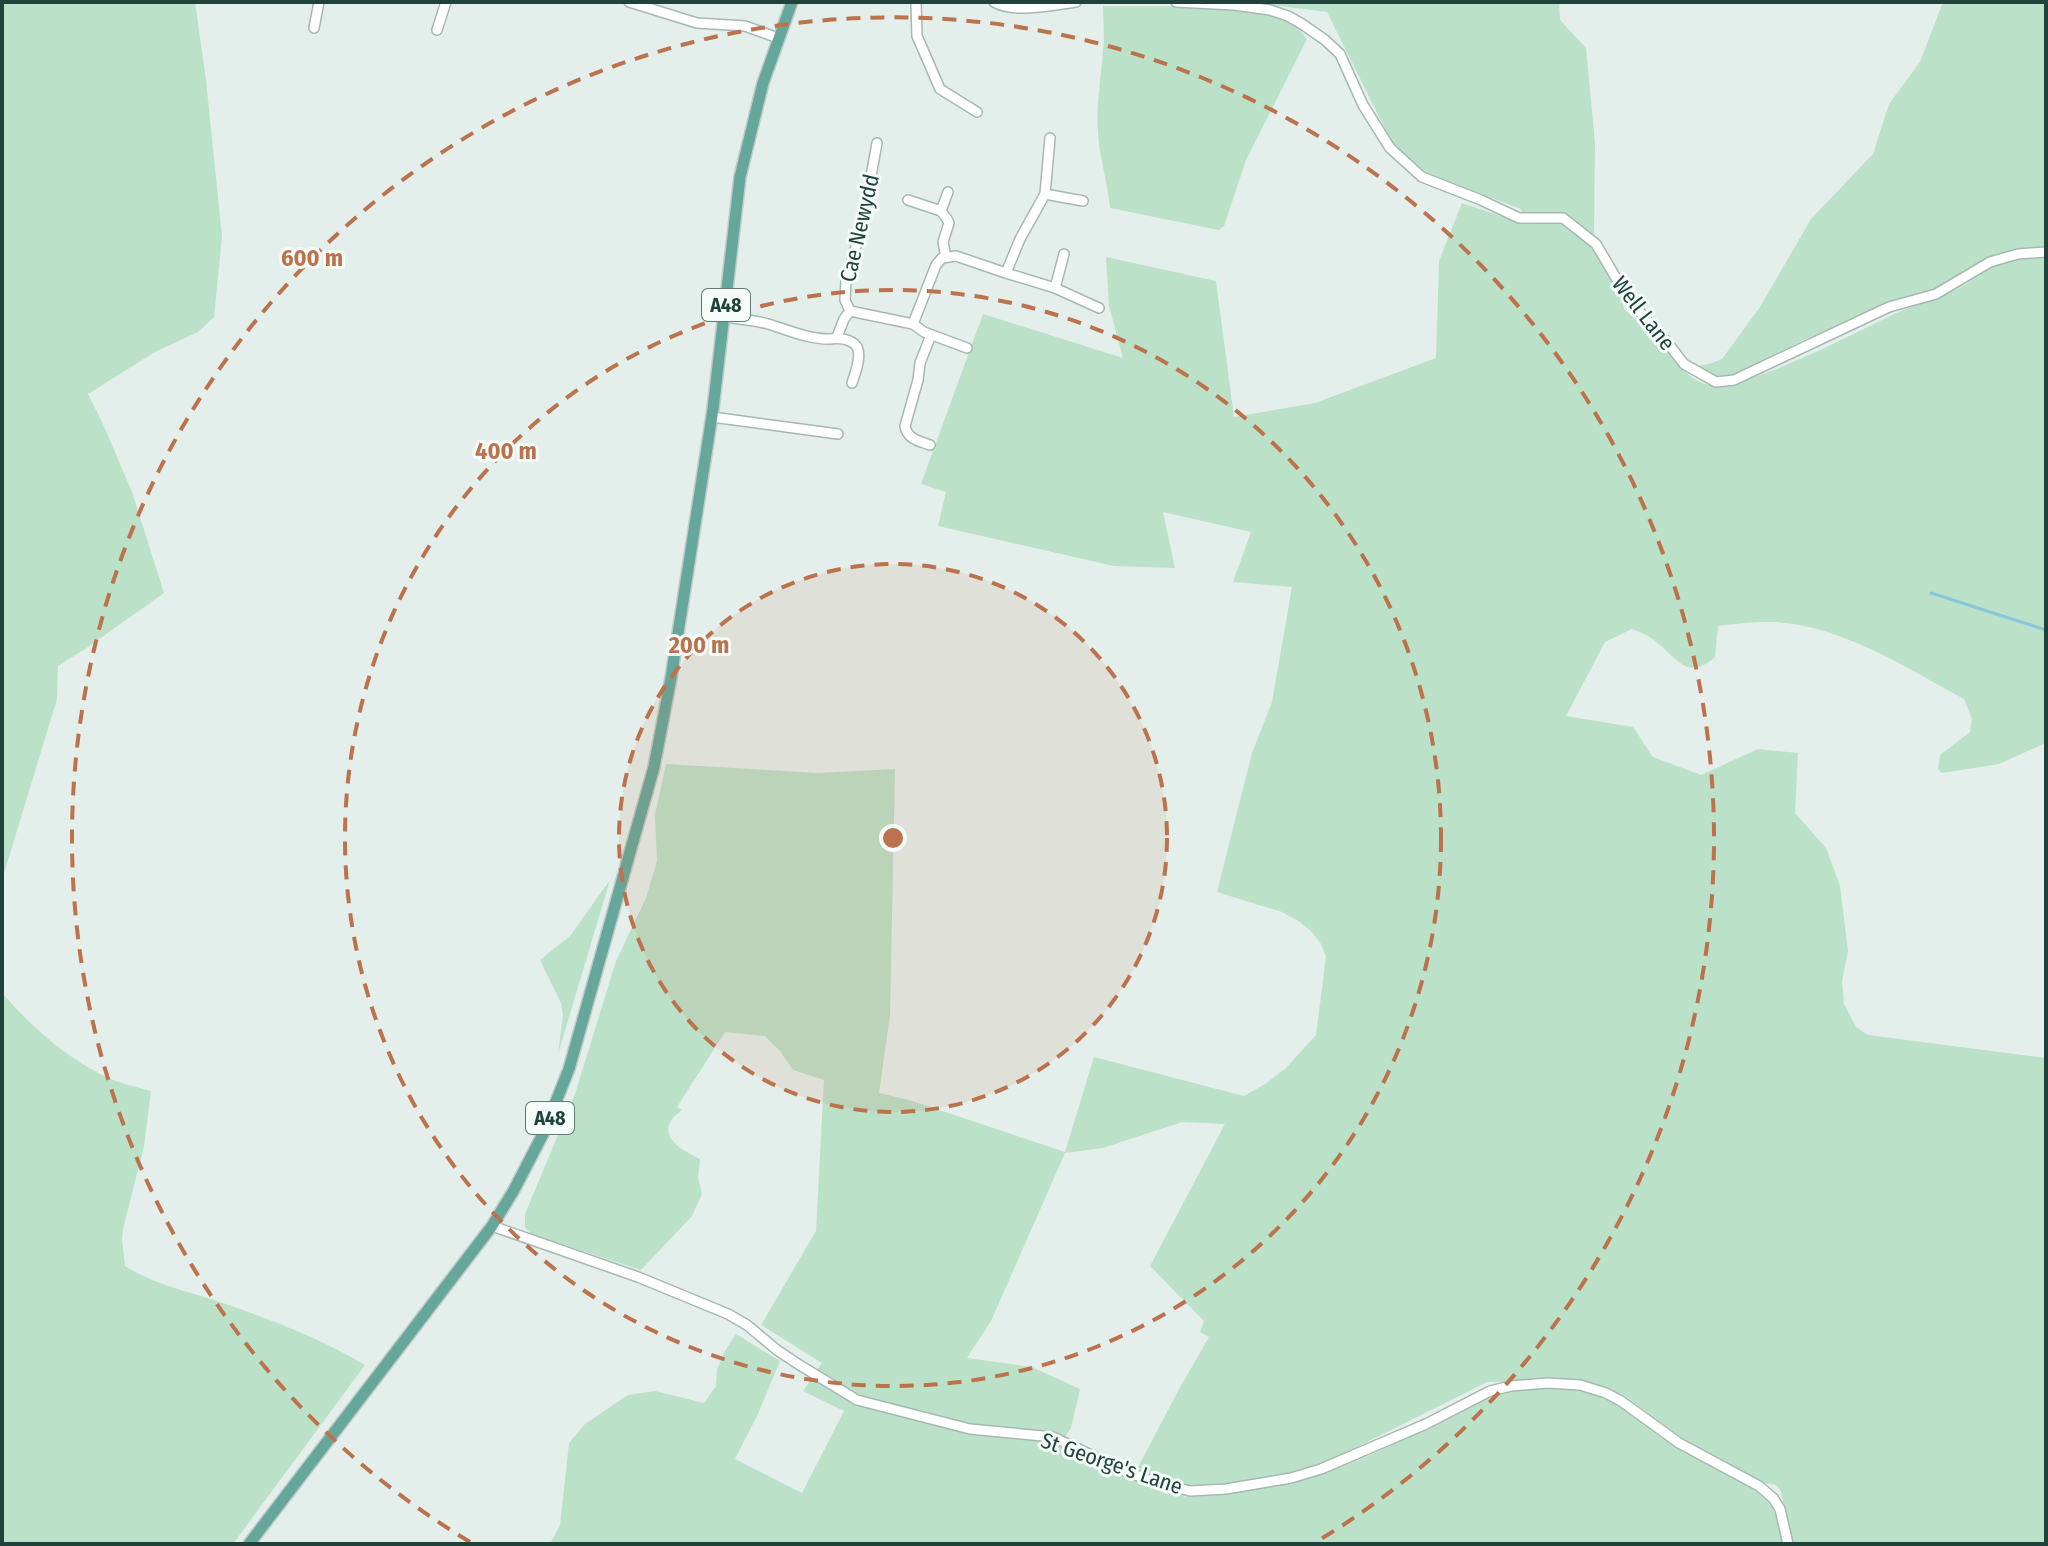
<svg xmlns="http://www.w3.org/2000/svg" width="2048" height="1546" viewBox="0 0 2048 1546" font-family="'Fira Sans Condensed',sans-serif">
<rect width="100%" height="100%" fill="#e4efeb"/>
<g fill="#bbe1c8" fill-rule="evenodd">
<polygon points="2,2 195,2 206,80 222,236 214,317 198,332 155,352 88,394 103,424 132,492 164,593 85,649 58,666 57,699 2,880"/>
<path d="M 1249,2 L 1559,2 L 1560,20 L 1586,48 L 1595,143 L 1594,236 L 1589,240 L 1620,291 L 1624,309 L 1634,318 L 1642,320 C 1658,339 1681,377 1705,384 C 1742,395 1860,329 1899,312 C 1917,304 1938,299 1956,290 C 1976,280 1992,263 2015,259 C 2025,257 2036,258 2046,258 L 2046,743 L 1999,764 L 1942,773 L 1938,769 L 1940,755 L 1970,732 L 1972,719 L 1964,699 C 1909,669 1839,624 1774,622 C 1756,621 1737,624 1718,626 L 1715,657 C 1687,682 1676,657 1655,641 C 1648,635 1640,632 1632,629 L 1605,642 L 1566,716 L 1633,727 L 1653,757 L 1701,775 L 1758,749 L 1798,753 L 1795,813 L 1826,848 L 1840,886 L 1848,951 L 1842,981 L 1844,1004 L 1856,1027 L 1868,1035 L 2046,1058 L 2046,1544 L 1791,1544 L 1781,1492 C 1777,1483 1772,1484 1762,1483 L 1690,1444 L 1623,1395 L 1589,1382 L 1487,1382 L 1337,1457 L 1296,1474 L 1227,1484 L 1187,1485 L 1184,1497 C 1242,1496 1301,1482 1356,1461 C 1436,1430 1495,1369 1589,1393 C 1621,1401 1647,1422 1674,1440 C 1701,1458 1729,1475 1757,1492 C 1778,1508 1777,1519 1782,1544 L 550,1544 L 560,1525 L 569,1443 L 585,1424 L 628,1395 L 655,1391 L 704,1403 L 716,1386 L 717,1369 L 725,1351 L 736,1334 L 780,1361 L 758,1414 L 735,1459 L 802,1493 L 844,1411 L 803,1391 L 822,1363 L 761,1325 L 816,1231 L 824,1080 L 793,1070 L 780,1051 L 765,1036 L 725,1032 L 677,1107 L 682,1110 C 652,1132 677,1148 700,1159 L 698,1178 L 702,1194 L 692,1216 L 641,1270 L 531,1234 L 525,1227 L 525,1214 L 575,1094 L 616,961 L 646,898 L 657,861 L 655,815 L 666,764 L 818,773 L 895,769 L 890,1015 L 879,1093 L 909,1100 L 1065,1152 L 1094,1057 L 1244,1096 L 1265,1084 L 1285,1069 L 1316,1035 L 1326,957 L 1321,944 L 1312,932 L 1300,922 L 1282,912 L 1217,892 L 1252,753 L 1272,702 L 1292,587 L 1233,582 L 1251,532 L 1163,512 L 1175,568 L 1114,566 L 938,526 L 946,492 L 921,484 L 983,314 L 1123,358 L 1109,306 L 1106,257 L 1216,281 L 1234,417 L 1315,403 L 1436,358 L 1439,261 L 1462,203 L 1525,224 L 1521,209 L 1427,173 L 1392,143 L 1327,12 ZM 1182,1122 L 1225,1124 L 1150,1266 L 1204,1321 L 1200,1332 L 1209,1337 L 1178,1391 L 1136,1471 L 1065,1437 L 1071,1428 L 1080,1389 L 1032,1367 L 967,1358 L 991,1321 L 1065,1153 L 1103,1148 Z"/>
<polygon points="1943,2 2046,2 2046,246 2039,250 1997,254 1934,292 1890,303 1804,340 1736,375 1719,378 1710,376 1697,366 1709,364 1722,359 1760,307 1811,219 1873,154 1889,104 1920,62"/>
<path d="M 1103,6 L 1170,6 L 1256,10 L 1279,15 L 1298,28 L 1307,39 L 1246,160 L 1224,226 L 1219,230 L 1110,208 C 1108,182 1099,158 1098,132 C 1096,103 1101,79 1103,50 C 1105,36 1103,20 1103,6 Z"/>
<polygon points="610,880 558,1054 563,1015 561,1003 540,960 570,936"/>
<path d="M 2,993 C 31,1026 64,1056 104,1076 C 118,1083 136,1087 151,1091 L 144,1146 L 123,1229 L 122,1239 L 125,1266 C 154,1285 191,1292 223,1303 C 272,1320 321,1339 365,1365 L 233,1544 L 2,1544 Z"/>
</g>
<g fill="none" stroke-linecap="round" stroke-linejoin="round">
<polyline stroke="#88c7d8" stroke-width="3" points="1931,593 2046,630"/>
<g stroke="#a6b8b3" stroke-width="12">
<g id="minor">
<polyline points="629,2 697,23 745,26 778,38"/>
<polyline points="916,2 917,36 940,89 977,112"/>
<path d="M 994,2 C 1014,14 1053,5 1076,2"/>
<polyline points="1176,2 1234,5 1270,10 1288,16 1302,24 1325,40 1340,54 1363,105 1390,148 1422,177 1481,200 1519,218 1563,218 1596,244 1629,300 1667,342 1684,364 1716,382 1734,380 1889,307 1936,294 1990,262 2018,254 2046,252"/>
<polyline points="314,28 319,2"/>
<polyline points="437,30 446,2"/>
<polyline points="1045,194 1083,201"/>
<polyline points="908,200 941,211 947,219 949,223 943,242 946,257"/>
<polyline points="941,211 948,192"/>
<polyline points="1006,273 1055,288 1099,308"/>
<polyline points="1055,288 1064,254"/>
<polyline points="850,311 913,324 924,332 967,348"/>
<path d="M 725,317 C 739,319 754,320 768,324 C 788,330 808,339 829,339 C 837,338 851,338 857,347 C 862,356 855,374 852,383"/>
<polyline points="913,324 936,265 942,258 956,256 1006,273 1020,239 1045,194 1050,138"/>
<polyline points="837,337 844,319 850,311 845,300 846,280 862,226 877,143"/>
<polyline points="712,417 838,434"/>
<path d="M 930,445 C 919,441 907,439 905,426 L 918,380 L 920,363 L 931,335"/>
<polyline points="492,1226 638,1277 728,1314 747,1325 777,1350 798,1364 857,1400 970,1429 1053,1437 1127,1472 1158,1483 1190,1491 1226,1489 1291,1478 1321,1469 1426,1424 1490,1391 1511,1386 1547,1383 1580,1385 1606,1393 1621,1401 1679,1443 1759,1486 1773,1498 1780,1509 1788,1544"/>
</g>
</g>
<g stroke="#c1cac8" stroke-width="14">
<polyline id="major" points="249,1544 492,1226 514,1190 543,1134 569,1069 654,767 671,678 713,409 740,177 763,83 792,2"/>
</g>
<use href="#minor" stroke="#fff" stroke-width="9"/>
<use href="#major" stroke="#65a89b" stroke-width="11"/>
</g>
<circle cx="893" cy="838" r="274" fill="#bc724c" fill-opacity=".12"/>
<g fill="none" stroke="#bc724c" stroke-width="4" stroke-dasharray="14 10">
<circle cx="893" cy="838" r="274"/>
<circle cx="893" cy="838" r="548"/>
<path d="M470 1542A821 821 0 1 1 1316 1542"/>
</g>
<g text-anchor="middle" stroke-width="6" stroke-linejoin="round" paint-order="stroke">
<g fill="#f5fbf8" stroke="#617a74" stroke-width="2">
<rect x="702" y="289" width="48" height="32" rx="6"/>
<rect x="526" y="1102" width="48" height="32" rx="6"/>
</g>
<g font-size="20" font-weight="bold" fill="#21423b">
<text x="726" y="312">A48</text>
<text x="550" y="1125">A48</text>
</g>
<g font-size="22" fill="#21423b" stroke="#f5fbf8">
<text transform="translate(859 228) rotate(-77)" y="8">Cae Newydd</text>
<text transform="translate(1644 313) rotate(52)" y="8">Well Lane</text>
<text transform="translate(1112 1463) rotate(19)" y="8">St George's Lane</text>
</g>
</g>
<circle cx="893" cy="838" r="12" fill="#bc724c" stroke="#f5fbf8" stroke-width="4"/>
<g font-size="24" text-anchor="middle" font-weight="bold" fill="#bc724c" stroke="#f5fbf8" stroke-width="6" stroke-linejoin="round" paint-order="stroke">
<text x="312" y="266">600 m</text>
<text x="506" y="459">400 m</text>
<text x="699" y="653">200 m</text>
</g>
<rect width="2048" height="1546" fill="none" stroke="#21423b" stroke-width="8"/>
</svg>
